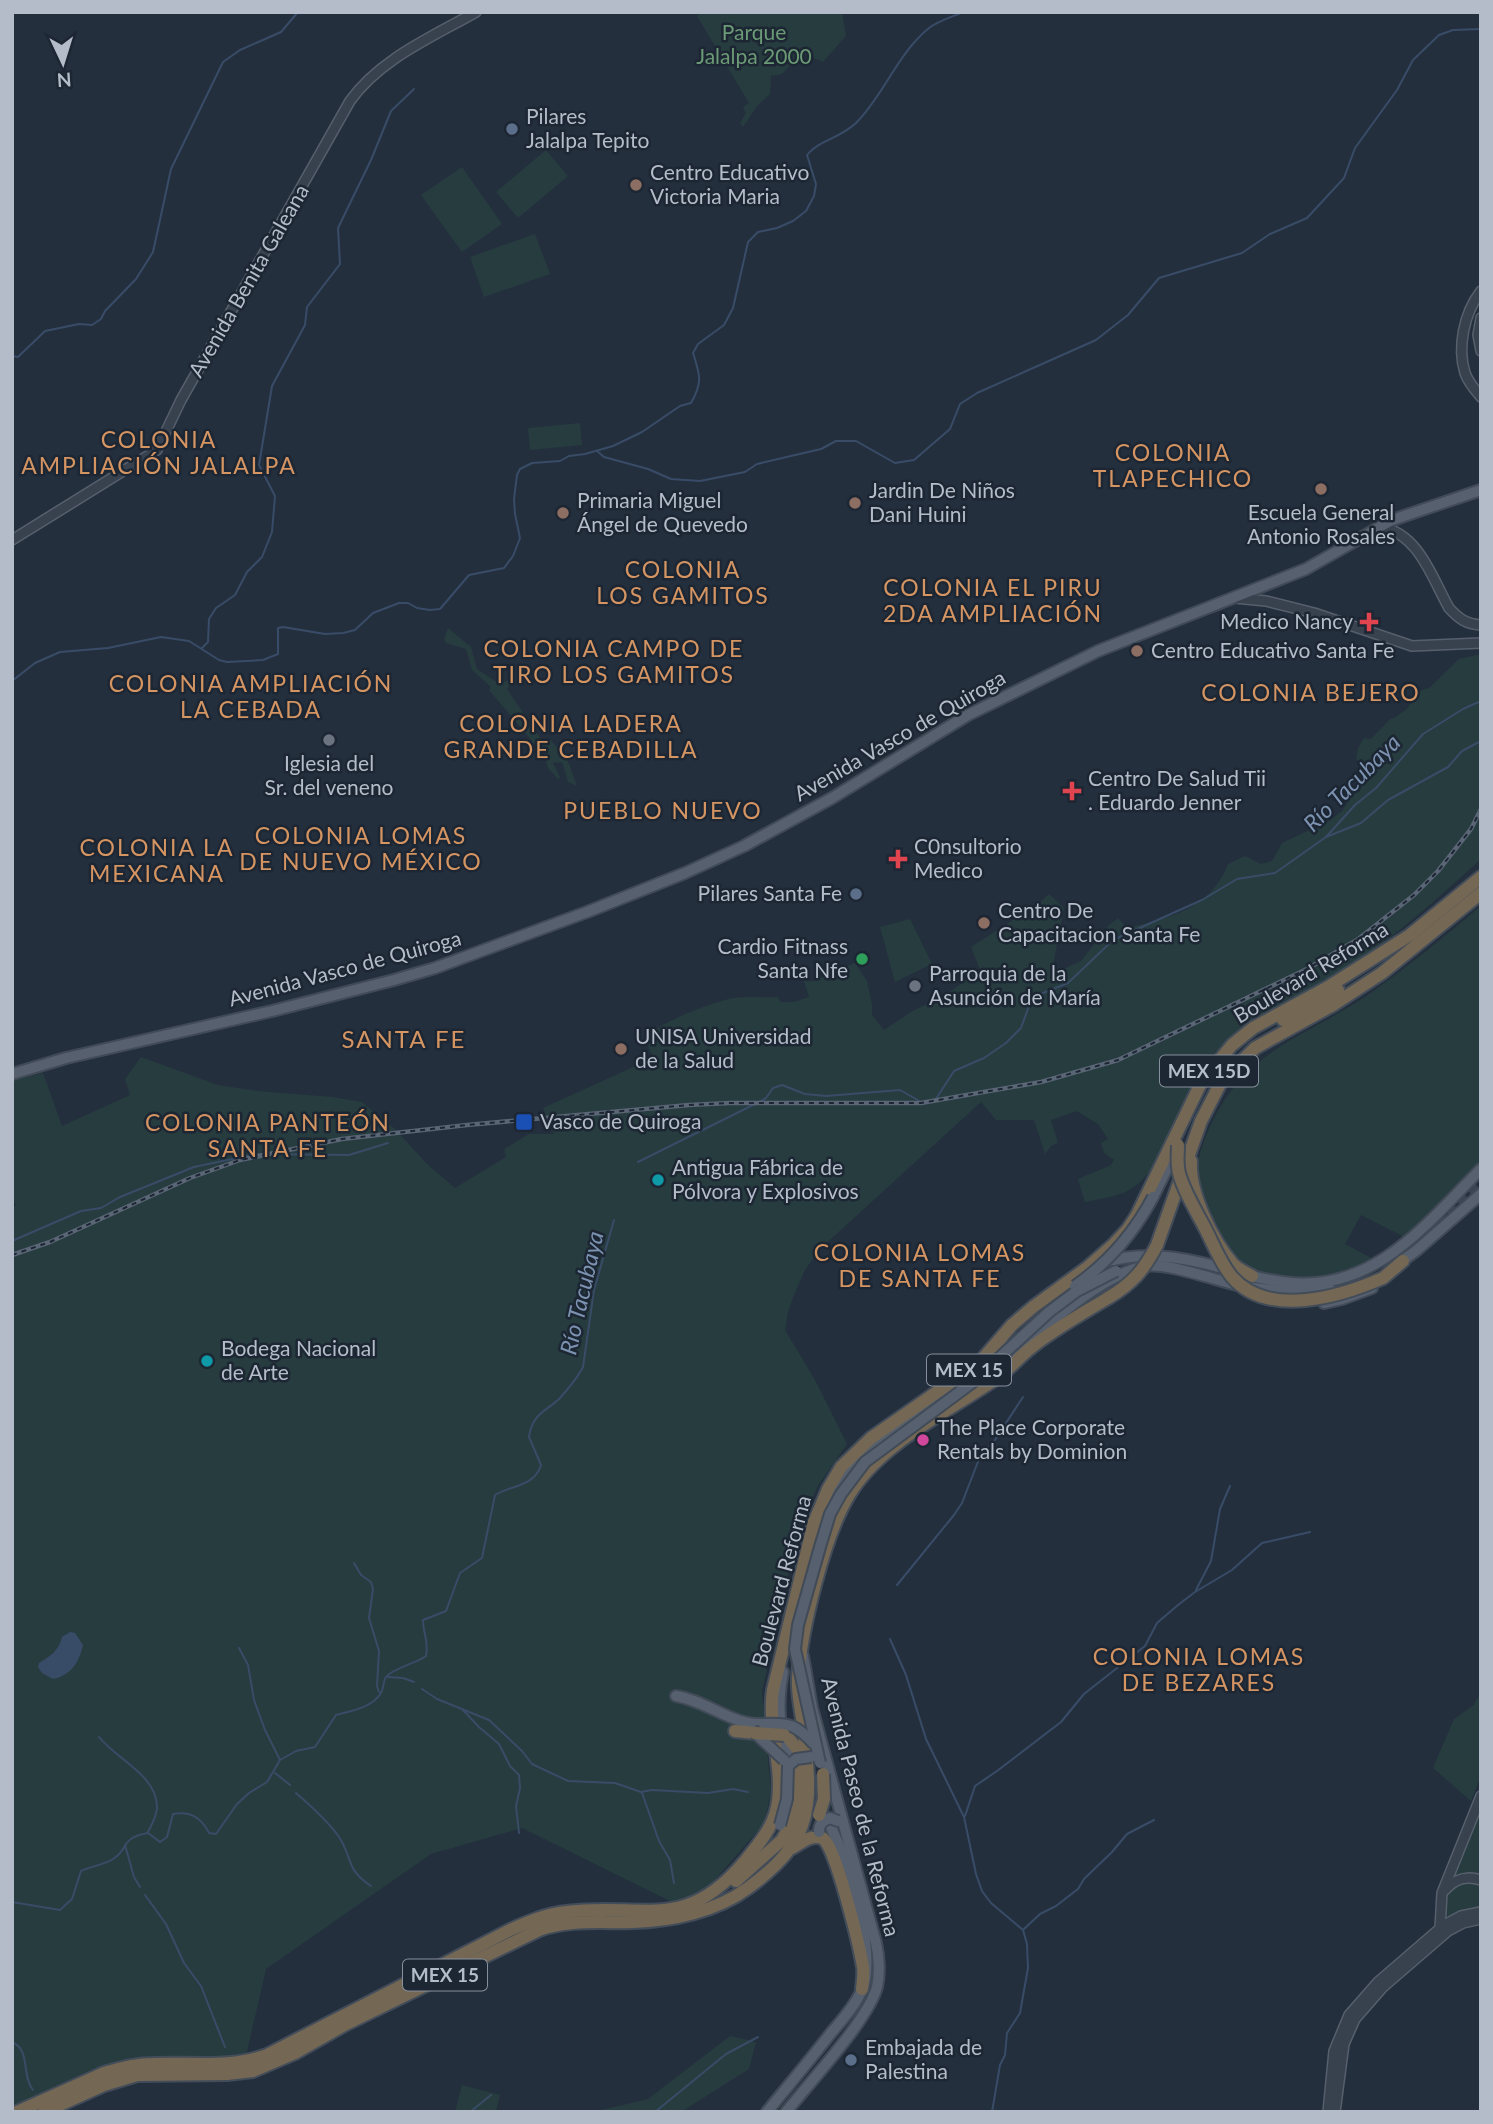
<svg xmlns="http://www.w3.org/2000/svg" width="1493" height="2124" viewBox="0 0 1493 2124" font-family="Lato,sans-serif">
<rect width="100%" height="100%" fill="#242f3e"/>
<g fill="#263c3f">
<polygon points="701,12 842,12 846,36 823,62 802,53 782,74 771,76 770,94 757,106 743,127 740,123 746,113 743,107 749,103 697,16"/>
<polygon points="546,150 568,176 518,218 496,192"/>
<polygon points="462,167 502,224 462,252 421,195"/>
<polygon points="535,234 550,274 484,297 470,257"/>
<polygon points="580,423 582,445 530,450 528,428"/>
<polygon points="448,628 471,647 477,669 498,683 510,680 512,683 507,689 543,742 551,740 560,751 565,753 577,786 568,782 562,762 553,763 560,777 558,779 548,768 544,755 489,690 491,687 472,670 466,649 446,643 444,639"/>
<path d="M 1481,654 L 1481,859 C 1438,898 1395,938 1345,969 C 1301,997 1248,1015 1213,1055 C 1180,1092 1170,1165 1131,1189 C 1118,1197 1099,1199 1085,1202 L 1078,1179 L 1111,1165 L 1114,1160 L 1104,1153 L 1101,1143 L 1108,1139 L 1098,1124 L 1077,1111 L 1051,1120 L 1058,1143 L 1051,1146 L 1045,1154 L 1034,1120 L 996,1120 L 981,1102 L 819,1250 L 805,1270 L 794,1295 L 788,1312 L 785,1330 L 815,1380 L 847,1444 L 819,1484 L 806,1511 L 787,1578 L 762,1692 L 771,1792 L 764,1824 L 712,1883 L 694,1895 L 672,1902 L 522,1828 L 431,1854 L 266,1969 L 246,2056 C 206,2062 166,2054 127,2060 C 94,2065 44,2093 12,2108 L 12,1206 L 16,1206 L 12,1194 L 12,1081 L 43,1073 L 62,1126 L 130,1095 L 125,1079 L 141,1057 L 218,1085 L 258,1091 L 332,1097 L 362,1102 L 395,1129 L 427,1164 L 455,1188 L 506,1157 L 504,1149 L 529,1134 L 554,1134 L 543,1108 L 653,1058 C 651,1052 646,1044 648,1037 C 654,1024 718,1000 734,998 C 748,996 764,998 778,997 L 780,1002 L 794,1002 L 809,997 L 804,981 L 813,981 L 855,963 L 867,981 L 872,1004 L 872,1015 L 884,1030 L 911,1012 L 947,994 L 980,970 L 971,947 L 1038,904 L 1049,894 L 1064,908 L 1053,966 L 1061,970 L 1081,961 L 1109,925 L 1118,918 L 1127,928 C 1171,917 1210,910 1228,864 L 1245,856 L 1261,864 L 1272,861 L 1282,843 L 1329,821 L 1342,811 L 1368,771 L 1356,759 L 1358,748 L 1364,738 L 1371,739 L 1390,719 L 1396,717 L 1408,708 L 1416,692 L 1429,688 L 1459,659 Z"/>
<path d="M 1481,906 L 1481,1161 L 1404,1237 L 1361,1215 L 1345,1244 L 1375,1260 C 1338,1276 1279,1290 1243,1262 C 1226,1249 1218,1228 1209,1209 C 1193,1176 1195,1161 1209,1129 C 1245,1047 1307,1038 1372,992 C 1410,965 1445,936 1481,906 Z"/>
<polygon points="910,919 932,964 895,982 880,927"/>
<polygon points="1481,1691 1481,1775 1471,1801 1433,1768 1454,1719 1474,1705"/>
<polygon points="1481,1810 1481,1876 1450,1881"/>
<polygon points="1467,1881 1481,1883 1481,1910 1446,1916 1444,1915 1444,1895 1453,1887"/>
<polygon points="730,2036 756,2042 749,2069 681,2112 593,2112 648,2099"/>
<polygon points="462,2085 500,2095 496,2112 455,2112"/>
</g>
<path fill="#394c67" d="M 70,1632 L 75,1633 L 83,1645 C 79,1663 71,1675 53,1679 L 42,1673 L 38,1667 L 39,1663 C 50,1656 59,1651 62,1637 Z"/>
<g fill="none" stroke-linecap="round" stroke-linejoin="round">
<g stroke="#394c67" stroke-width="2">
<polyline points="12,356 18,357 45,331 79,324 92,325 101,319 105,311 136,279 153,252 171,169 223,62 240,50 281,32 298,12"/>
<polyline points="597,451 604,457 648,469 671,479 700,481 745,472 757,464 821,449 836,441 856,441 895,463 914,460 950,429 960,404 977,393 1096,340 1128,315 1159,278 1242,253 1270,234 1307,218 1344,178 1355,148 1397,90 1413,60 1439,35 1453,30 1481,29"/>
<polyline points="202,648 208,642 209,619 216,608 235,595 247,572 262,557 272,532 275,496 259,465 272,386 305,325 307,307 340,264 338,228 371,160 391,111 414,89"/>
<path d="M 12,681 L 35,663 L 60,652 L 108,648 L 161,637 L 189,641 L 219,660 L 227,662 L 263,660 L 278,654 L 278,628 L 283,627 L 325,634 L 343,633 L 355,630 L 373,613 L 399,603 L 408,603 L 417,608 L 430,610 L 440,609 L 469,575 L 504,568 L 513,556 L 520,538 L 515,514 L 514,499 L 517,475 L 520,469 L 532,463 L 560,461 L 569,456 L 585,454 L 613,446 L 642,432 L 680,406 L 691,403 C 703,382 700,375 693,353 L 698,344 L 724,325 L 733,308 L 748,242 L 758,232 L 777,228 L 793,221 L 806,211 L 814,196 L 816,184 L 807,155 C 819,140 839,139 856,123 C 884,95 897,54 929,28 C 938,21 952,17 963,12"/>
<polyline points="1326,837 1361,823 1388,800 1448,767 1462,751 1481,741"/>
<polyline points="638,1162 755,1104 766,1098 773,1088 782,1085 805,1094 826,1096 900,1090 923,1103 934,1102 954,1071 984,1058 1006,1043 1021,1028 1029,1006 1038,995 1068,983 1113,940 1202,900 1237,879 1275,873 1326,837 1355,805 1376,788 1423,734 1463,709 1481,701"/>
<polyline points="12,1241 81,1211 101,1208 120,1197 194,1167 256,1154 349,1155 388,1143"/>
<polyline points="354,1563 361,1575 371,1582 373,1589 369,1618 379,1651 377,1686 379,1692"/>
<polyline points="897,1585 954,1515 962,1503 981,1454 993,1443 1023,1397"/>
<polyline points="1196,1590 1211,1561 1220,1509 1230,1486"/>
<polyline points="890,1639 906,1675 926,1739 964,1817 976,1874 982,1891 991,1903 1023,1930 1027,1944 1028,1968 1020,2013 1007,2033 1005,2055 1000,2065 992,2112"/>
<polyline points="239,1648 248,1665 254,1700 265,1730 280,1760"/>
<polyline points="388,1677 403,1678 414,1682"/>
<polyline points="422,1689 437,1699 489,1720 522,1751 532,1764 568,1781 615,1783 641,1792 652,1790 708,1793 733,1789 748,1792"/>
<polyline points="462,1709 479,1727 499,1744 510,1766 519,1775 520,1788 516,1806 519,1833"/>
<path d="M 99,1737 C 116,1759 157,1775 157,1807 C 157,1816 152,1824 148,1832"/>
<polyline points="275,1773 290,1785"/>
<path d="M 296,1793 C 311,1806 328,1821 339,1837 C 353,1858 345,1869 371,1886"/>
<polyline points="642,1793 659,1841 670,1860 674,1883"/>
<polyline points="965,1816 975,1786 997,1771 1061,1722 1084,1694 1145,1646 1157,1623 1178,1605 1195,1592 1232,1570 1262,1543 1310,1532"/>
<polyline points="125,1845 134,1877 140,1887"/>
<polyline points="145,1895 166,1924 184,1963 201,1986 225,2047"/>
<path d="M 12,1902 L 60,1910 L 72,1899 L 81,1871 C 91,1866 104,1865 113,1859 C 130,1849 119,1838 148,1833 L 160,1842 L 167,1837 L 173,1814 C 190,1811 201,1817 209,1833 L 216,1834 L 237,1804 L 249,1793 L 267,1782 L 280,1760 L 296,1751 L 315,1747 L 336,1715 C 351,1711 372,1708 381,1693 C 384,1688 383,1681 386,1677 C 393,1668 415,1664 426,1656 C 429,1639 423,1635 423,1620 L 446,1611 L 460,1573 L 482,1558 L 495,1495 C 512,1485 535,1486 541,1465 L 529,1437 C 532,1414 545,1412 559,1399 C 568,1389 577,1379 583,1367 L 594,1290 L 614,1220"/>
<polyline points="1024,1929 1040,1914 1056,1906 1078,1889 1084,1879 1112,1852 1127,1834 1154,1820"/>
<path d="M 12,2042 C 31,2050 21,2075 33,2090"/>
<polyline points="470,2112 491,2095"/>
<polyline points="655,2112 726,2054 758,2037"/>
</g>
<polyline stroke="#3a4453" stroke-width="10" stroke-dasharray="10 5" stroke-linecap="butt" points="1414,1243 1481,1186"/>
<g stroke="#565f6c" stroke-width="12">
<g id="minor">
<path d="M 1481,291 C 1464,313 1457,347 1465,373 C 1468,382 1475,390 1481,397"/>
<polyline points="1481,318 1478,335 1481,351"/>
<path d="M 1381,527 C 1419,534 1432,578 1449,608 C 1459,619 1466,624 1481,625"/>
<path d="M 12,540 L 157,450 L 181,400 L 350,101 C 380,59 432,37 476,12"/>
<polyline points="1235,598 1266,601 1314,613 1412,646 1481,643"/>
<path d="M 1445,1890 C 1455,1879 1466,1875 1481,1880"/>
<polyline points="1440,1928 1442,1893 1481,1796"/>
<polyline points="1328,2112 1334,2051 1349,2015 1378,1982 1444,1925 1461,1916 1481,1912"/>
<polyline points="1335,2112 1344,2044 1355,2019 1383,1987 1448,1931 1463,1923 1481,1919"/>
</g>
</g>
<g stroke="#414a57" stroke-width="14">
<g id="major">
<polyline points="12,1074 66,1058 272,1011 394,980 435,968 587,912 685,873 744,846 832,798 968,715 1098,651 1306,569 1392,520 1481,490"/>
<polyline points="1153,1197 1177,1148"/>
<path d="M 1103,1263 C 1141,1250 1181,1257 1219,1267 C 1242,1274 1267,1281 1292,1283 C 1376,1290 1427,1223 1481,1169"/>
<polyline points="1398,1264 1417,1250 1481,1194"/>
<polyline points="1324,1303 1342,1299 1372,1288"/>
<path d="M 1010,1359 C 1040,1329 1104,1273 1146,1266 C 1166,1262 1218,1281 1241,1286 C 1270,1291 1301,1294 1331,1290"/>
<polyline points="991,1360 1005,1345"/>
<path d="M 814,1547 C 821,1521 829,1495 845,1473 C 870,1437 928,1407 964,1380"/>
<path d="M 783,1672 C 777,1702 778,1729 789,1758"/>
<path d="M 676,1696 C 708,1701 732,1726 764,1724"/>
<path d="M 767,2112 C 788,2086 810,2060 831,2033 C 842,2020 855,2006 862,1990 C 878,1952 847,1861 830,1825"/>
<path d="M 786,2112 C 810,2082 868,2020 877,1987 C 880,1974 879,1956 876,1943 L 812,1708 L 803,1656"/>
</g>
</g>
<g stroke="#434c59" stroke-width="16">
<g id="highway">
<polyline points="1283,1020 1338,990"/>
<path d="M 1191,1161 C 1189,1192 1212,1240 1233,1264 C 1238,1269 1246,1273 1252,1276"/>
<polyline points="1157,1245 1201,1121 1221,1082 1255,1048 1333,1005 1382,973 1481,893"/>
<polyline points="1383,1278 1403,1261"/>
<polyline points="735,1731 755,1733"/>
<path d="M 792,1848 C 801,1843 811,1834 822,1838 C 835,1842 860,1949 863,1967 C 864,1974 863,1981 862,1989"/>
<polyline points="736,1881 782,1840 792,1822 800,1800 798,1750 786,1735"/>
<path d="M 17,2112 L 104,2073 C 120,2068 136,2064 153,2064 C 192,2062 230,2069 267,2055 L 510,1930 C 528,1922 546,1914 566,1912 C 644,1902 684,1934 745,1861 C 757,1846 771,1830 776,1811 C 786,1772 767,1730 773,1690 L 814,1522 L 828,1489 L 841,1467 L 871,1438 L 980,1362 L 1012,1325 L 1033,1307 L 1088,1267 L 1113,1245 L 1128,1229 L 1137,1215 L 1202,1081 L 1232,1045 L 1253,1028 L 1328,987 L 1410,935 L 1481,877"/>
<path d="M 44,2112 L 104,2085 L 137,2075 L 227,2074 L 253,2071 L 295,2053 L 346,2024 L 539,1930 C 568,1919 602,1923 633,1922 C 672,1921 717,1911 748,1888 C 817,1838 812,1802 803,1725 C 801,1710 797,1693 798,1678 C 801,1630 824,1536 849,1495 C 880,1443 948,1412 997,1378 C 1010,1369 1020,1356 1032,1347 C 1056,1328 1082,1314 1108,1298"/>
</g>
</g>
<use href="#minor" stroke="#38414e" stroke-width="9"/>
<use href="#major" stroke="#56606e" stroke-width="10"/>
<use href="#highway" stroke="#746855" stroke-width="12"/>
<g stroke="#5a6575" stroke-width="4.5">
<polyline id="rail" points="12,1255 50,1242 190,1178 240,1160 342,1139 467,1125 689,1105 730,1103 921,1103 1041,1082 1118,1060 1307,969 1357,940 1414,895 1438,871 1471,829 1481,809"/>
</g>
<use href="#rail" stroke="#1d2633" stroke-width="2" stroke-dasharray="5" stroke-linecap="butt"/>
<g stroke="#414a57" stroke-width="14" stroke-linecap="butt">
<g id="major-bridge">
<path d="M 1075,1286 C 1109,1262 1134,1233 1153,1197"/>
<path d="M 764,1724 C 790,1723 797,1725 814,1744"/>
<polyline points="755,1733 784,1760"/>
<polyline points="820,1763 795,1649 798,1625 820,1547 830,1514 841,1494 865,1462 973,1382 1049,1312 1077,1291 1116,1271"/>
<polyline points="780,1825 787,1799 788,1766 796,1759 811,1757"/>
<path d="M 819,1832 C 819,1824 822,1821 830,1818 L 838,1821"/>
</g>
</g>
<g stroke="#434c59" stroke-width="16" stroke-linecap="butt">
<g id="highway-bridge">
<path d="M 1178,1145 C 1178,1152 1177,1160 1178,1167 C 1179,1184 1198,1214 1206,1230 C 1214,1246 1221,1264 1232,1277 C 1268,1319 1342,1296 1383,1278"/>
<path d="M 1108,1298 C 1132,1284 1144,1270 1157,1245"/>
<polyline points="755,1733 784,1735"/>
<polyline points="819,1815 824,1799 823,1774"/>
</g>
</g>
<use href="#major-bridge" stroke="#56606e" stroke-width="10"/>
<use href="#highway-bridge" stroke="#746855" stroke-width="12"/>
</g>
<g fill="#5c6f8a" stroke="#1d2633" stroke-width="2.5">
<circle cx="512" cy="129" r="7"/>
<circle cx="856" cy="894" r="7"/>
<circle cx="851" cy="2060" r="7"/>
</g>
<g fill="#8d6e63" stroke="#1d2633" stroke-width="2.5">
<circle cx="636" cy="185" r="7"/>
<circle cx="1321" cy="489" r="7"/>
<circle cx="855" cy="503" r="7"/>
<circle cx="563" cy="513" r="7"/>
<circle cx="1137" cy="651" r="7"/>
<circle cx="984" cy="923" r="7"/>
<circle cx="621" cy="1049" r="7"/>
</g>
<g fill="#e0444e" stroke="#1d2633" stroke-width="2.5">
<path d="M1365.5 611.5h7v7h7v7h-7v7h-7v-7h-7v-7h7z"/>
<path d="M1068.5 780.5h7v7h7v7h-7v7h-7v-7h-7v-7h7z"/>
<path d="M894.5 848.5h7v7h7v7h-7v7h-7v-7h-7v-7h7z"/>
</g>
<g fill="#6b7280" stroke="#1d2633" stroke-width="2.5">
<circle cx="329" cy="740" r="7"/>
<circle cx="915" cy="986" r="7"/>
</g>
<circle fill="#2e9e5b" stroke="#1d2633" stroke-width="2.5" cx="862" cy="959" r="7"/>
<rect fill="#1a4fb4" stroke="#1d2633" stroke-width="2.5" x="515" y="1113" width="18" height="18" rx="3.5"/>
<g fill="#0f9aa8" stroke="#1d2633" stroke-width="2.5">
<circle cx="658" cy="1180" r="7"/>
<circle cx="207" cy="1361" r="7"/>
</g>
<circle fill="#d1479c" stroke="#1d2633" stroke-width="2.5" cx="923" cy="1440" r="7"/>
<g text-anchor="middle" stroke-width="5" stroke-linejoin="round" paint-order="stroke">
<g fill="#1d2633" stroke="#878f9c" stroke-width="2">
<rect x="1160" y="1055.5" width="98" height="31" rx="5"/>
<rect x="927" y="1354.5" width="84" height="31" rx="5"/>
<rect x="403" y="1959.5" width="84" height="31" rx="5"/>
</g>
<g font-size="19" font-weight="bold" fill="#b4bcc9">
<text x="1209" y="1078">MEX 15D</text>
<text x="969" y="1377">MEX 15</text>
<text x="445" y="1982">MEX 15</text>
</g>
<g font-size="21" fill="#6b9a76" stroke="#1d2633">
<text x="754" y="40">Parque<tspan x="754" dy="24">Jalalpa 2000</tspan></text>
</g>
<g font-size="21" fill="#b4bcc9" stroke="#1d2633" text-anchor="start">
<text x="526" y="124">Pilares<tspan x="526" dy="24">Jalalpa Tepito</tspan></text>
<text x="650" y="180">Centro Educativo<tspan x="650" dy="24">Victoria Maria</tspan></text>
<text x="869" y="498">Jardin De Niños<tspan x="869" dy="24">Dani Huini</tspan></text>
<text x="577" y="508">Primaria Miguel<tspan x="577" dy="24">Ángel de Quevedo</tspan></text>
<text x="1321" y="520" text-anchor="middle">Escuela General<tspan x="1321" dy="24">Antonio Rosales</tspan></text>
<text x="1353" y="629" text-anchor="end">Medico Nancy</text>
<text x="1151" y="658">Centro Educativo Santa Fe</text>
<text x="329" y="771" text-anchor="middle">Iglesia del<tspan x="329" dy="24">Sr. del veneno</tspan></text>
<text x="1088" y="786">Centro De Salud Tii<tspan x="1088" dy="24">. Eduardo Jenner</tspan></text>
<text x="914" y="854">C0nsultorio<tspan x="914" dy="24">Medico</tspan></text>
<text x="842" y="901" text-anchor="end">Pilares Santa Fe</text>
<text x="998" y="918">Centro De<tspan x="998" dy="24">Capacitacion Santa Fe</tspan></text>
<text x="848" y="954" text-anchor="end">Cardio Fitnass<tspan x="848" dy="24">Santa Nfe</tspan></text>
<text x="929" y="981">Parroquia de la<tspan x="929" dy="24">Asunción de María</tspan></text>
<text x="635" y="1044">UNISA Universidad<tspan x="635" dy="24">de la Salud</tspan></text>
<text x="540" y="1129">Vasco de Quiroga</text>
<text x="672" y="1175">Antigua Fábrica de<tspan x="672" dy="24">Pólvora y Explosivos</tspan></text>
<text x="221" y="1356">Bodega Nacional<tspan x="221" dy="24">de Arte</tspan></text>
<text x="937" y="1435">The Place Corporate<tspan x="937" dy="24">Rentals by Dominion</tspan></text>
<text x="865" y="2055">Embajada de<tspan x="865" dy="24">Palestina</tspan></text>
</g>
<g font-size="21" fill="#b4bcc9" stroke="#1d2633">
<text transform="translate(249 281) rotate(-60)" y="7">Avenida Benita Galeana</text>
<text transform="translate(900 736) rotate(-30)" y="7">Avenida Vasco de Quiroga</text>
<text transform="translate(345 969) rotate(-15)" y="7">Avenida Vasco de Quiroga</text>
<text transform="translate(1311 973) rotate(-31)" y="7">Boulevard Reforma</text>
<text transform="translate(782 1581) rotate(-75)" y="7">Boulevard Reforma</text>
<text transform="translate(860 1807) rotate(76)" y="7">Avenida Paseo de la Reforma</text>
</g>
<g font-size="23" letter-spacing="2" fill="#d59563" stroke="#1d2633">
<text x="159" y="448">COLONIA<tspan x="159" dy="26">AMPLIACIÓN JALALPA</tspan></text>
<text x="1173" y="461">COLONIA<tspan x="1173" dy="26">TLAPECHICO</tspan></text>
<text x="683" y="578">COLONIA<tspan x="683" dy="26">LOS GAMITOS</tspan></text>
<text x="993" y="596">COLONIA EL PIRU<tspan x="993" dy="26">2DA AMPLIACIÓN</tspan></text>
<text x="614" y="657">COLONIA CAMPO DE<tspan x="614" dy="26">TIRO LOS GAMITOS</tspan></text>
<text x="251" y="692">COLONIA AMPLIACIÓN<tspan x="251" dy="26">LA CEBADA</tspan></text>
<text x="1311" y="701">COLONIA BEJERO</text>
<text x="571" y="732">COLONIA LADERA<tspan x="571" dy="26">GRANDE CEBADILLA</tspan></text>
<text x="663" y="819">PUEBLO NUEVO</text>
<text x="361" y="844">COLONIA LOMAS<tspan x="361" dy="26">DE NUEVO MÉXICO</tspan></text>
<text x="157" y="856">COLONIA LA<tspan x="157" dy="26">MEXICANA</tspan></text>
<text x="268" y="1131">COLONIA PANTEÓN<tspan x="268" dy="26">SANTA FE</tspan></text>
<text x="920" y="1261">COLONIA LOMAS<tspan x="920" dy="26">DE SANTA FE</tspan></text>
<text x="1199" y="1665">COLONIA LOMAS<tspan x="1199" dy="26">DE BEZARES</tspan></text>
</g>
<g font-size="23" font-style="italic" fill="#7c92b1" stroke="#1d2633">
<text transform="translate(1352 783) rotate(-45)" y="8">Río Tacubaya</text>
<text transform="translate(582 1293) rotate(-77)" y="8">Río Tacubaya</text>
</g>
<g font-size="24" letter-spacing="2" fill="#d59563" stroke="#1d2633">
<text x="404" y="1048">SANTA FE</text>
</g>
</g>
<rect width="1493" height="2124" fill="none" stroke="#b4bcc9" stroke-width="28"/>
<g transform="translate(63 63) rotate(176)" stroke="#1d2633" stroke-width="5" paint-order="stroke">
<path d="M0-5L12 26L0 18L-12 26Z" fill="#b4bcc9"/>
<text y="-10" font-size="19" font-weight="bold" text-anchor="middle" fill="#b4bcc9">N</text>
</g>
</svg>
